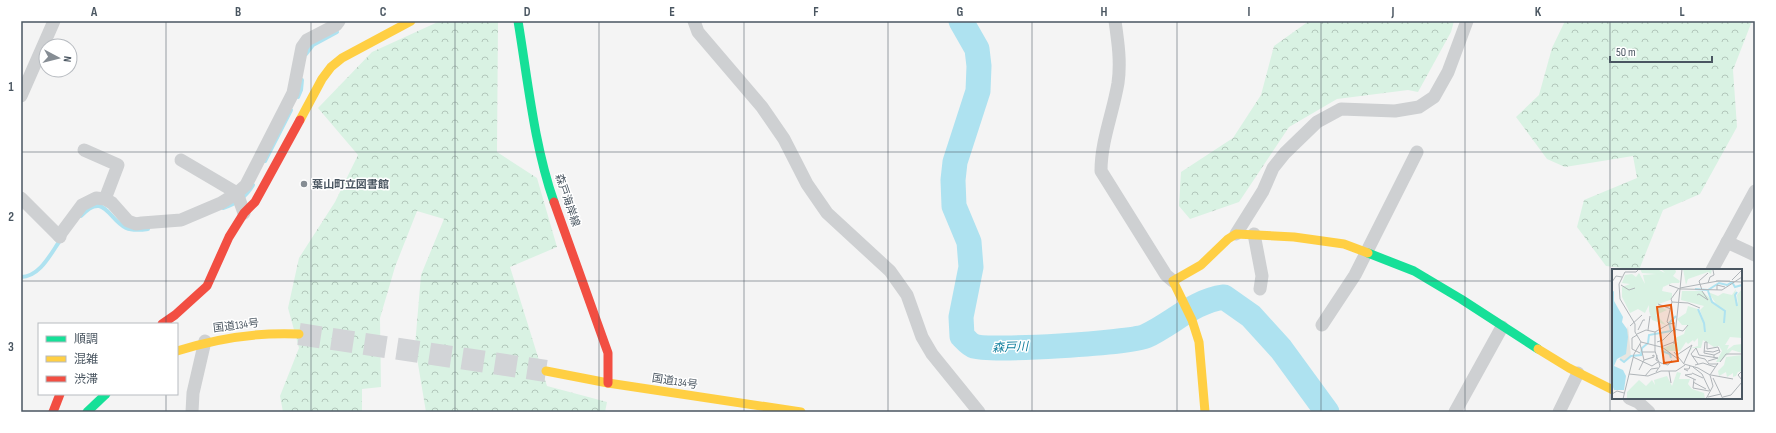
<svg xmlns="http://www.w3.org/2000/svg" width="1776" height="433" viewBox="0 0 1776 433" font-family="'Sofia Sans Condensed','Noto Sans JP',sans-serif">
<defs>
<pattern id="forest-crowns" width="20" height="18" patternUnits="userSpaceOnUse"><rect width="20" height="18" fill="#d9f2e3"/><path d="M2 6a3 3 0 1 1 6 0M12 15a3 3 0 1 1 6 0" fill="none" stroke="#b2c7bb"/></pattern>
</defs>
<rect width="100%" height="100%" fill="#f4f4f4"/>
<g fill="url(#forest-crowns)">
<polygon points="440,21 498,21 497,152 537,178 557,247 510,267 547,386 607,402 605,412 426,412 415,346 421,275 444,219 417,211 395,267 380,318 381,387 362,389 362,412 283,412 280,396 299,348 288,308 299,258 335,202 358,155 318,108 372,52"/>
<polygon points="1309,21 1454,21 1451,32 1418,92 1408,90 1337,99 1289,127 1239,202 1190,219 1179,206 1181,172 1233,138 1261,95 1274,46"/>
<polygon points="1565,21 1752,21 1733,70 1737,127 1700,194 1663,210 1639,270 1606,266 1577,227 1584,200 1637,178 1633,156 1565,167 1547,159 1516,117 1539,95 1552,48"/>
</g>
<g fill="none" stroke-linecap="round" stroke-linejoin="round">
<g stroke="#aee2f0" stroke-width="4">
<polyline points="306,54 313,45 337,32"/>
<polyline points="298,97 301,90 302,80"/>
<polyline points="265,161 291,110"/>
<path d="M 223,208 C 236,204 246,197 253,185"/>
<path d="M 81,216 C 104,191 108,219 126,228 C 133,231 141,230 148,229"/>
<path d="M 21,277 C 40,277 51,253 61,239"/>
</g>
<path stroke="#aee2f0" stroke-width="25" d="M 961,21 L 977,49 L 979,66 L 978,91 L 955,162 L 953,180 L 954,206 L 969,242 L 971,267 L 961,317 L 962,336 C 965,339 970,345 974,346 C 989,352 1131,343 1146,336 C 1172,324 1194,301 1224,297 L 1251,316 L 1281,349 L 1327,412"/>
<polyline stroke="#d2d4d7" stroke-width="22" stroke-dasharray="22 11" stroke-linecap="butt" points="299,334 546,371"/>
<g stroke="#ced0d2" stroke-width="13">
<polyline points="694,21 698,32 762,107 784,139 807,184 827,213 890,271 907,295 922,337 932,354 979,412"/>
<path d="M 1115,21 C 1118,42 1121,62 1118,83 C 1113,113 1101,141 1101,171 L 1166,275 L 1173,281"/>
<polyline points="21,96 54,21"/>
<polyline points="84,150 118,165 105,199"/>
<polyline points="21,198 60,237"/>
<polyline points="244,213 237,193 246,185 293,93 302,47 307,40 336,25 339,21"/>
<polyline points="1236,234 1263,191 1273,168 1285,153 1317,122 1341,109 1395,111 1419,107 1434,97 1448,72 1467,21"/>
<polyline points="1254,234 1262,276 1260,289"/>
<polyline points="59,236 82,205 96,198 105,199 112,203 128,221 136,224 142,223 181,220 221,203 237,193 181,160"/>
<polyline points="1727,242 1755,255"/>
<polyline points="1712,270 1755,191"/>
<polyline points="1322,325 1355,275 1417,152"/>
<polyline points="1629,398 1638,402 1649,412"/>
<polyline points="192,412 193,393 205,341"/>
<polyline points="1455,412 1502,327"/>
<polyline points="1559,412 1578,373"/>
</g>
<g stroke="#16e098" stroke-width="9">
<path d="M 518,21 C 528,81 534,145 554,202"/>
<polyline points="1368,253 1414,271 1461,299 1538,349"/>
<polyline points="87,412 106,394"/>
</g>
<g stroke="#ffcf43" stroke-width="9">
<polyline points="300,120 322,79 331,67 342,58 411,21"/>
<polyline points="1538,349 1569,368 1613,390"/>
<path d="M 177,351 C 218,338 256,332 299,334"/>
<polyline points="546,371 608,383 801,412"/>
<polyline points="1205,412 1199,342 1192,320 1173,281 1201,265 1228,239 1236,234 1294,237 1344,244 1368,253"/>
</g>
<g stroke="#f24e42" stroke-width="9">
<polyline points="554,202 608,353 608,383"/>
<polyline points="162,324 175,315 207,286 229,237 244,213 255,202 300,120"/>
<polyline points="53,412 60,394"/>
</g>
</g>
<path fill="none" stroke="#4a5661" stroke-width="1" stroke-opacity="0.55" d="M 166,21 L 166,324M 311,21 L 311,412M 455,21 L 455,412M 599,21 L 599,412M 744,21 L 744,412M 888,21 L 888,412M 1032,21 L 1032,412M 1177,21 L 1177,412M 1321,21 L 1321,412M 1465,21 L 1465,412M 1610,21 L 1610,412M 21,152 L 1755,152M 21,281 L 1613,281M 1741,281 L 1755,281M 166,394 L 166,412"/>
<circle fill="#868d94" stroke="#fff" stroke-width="1.5" cx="304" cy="184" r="4"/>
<g text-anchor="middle" stroke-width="3" stroke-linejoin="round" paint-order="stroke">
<g font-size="11" font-weight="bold" fill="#4a5661" stroke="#fff" text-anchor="start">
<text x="312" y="188">葉山町立図書館</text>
</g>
<g font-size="11" fill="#4a5661" stroke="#fff">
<text transform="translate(568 200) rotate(71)" y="4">森戸海岸線</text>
<text transform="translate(236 325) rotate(-7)" y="4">国道134号</text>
<text transform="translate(675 381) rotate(9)" y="4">国道134号</text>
</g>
<g font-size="12" font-style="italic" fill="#0c7c9b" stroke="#fff">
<text transform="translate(1010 347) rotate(-2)" y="4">森戸川</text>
</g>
</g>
<g transform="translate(1612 269)">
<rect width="130" height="130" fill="#f4f4f4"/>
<path d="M 28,0 L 45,0 L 53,4 L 49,0 L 63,0 L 64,3 L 61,7 L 68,12 L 67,14 L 60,14 L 51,18 L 50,22 L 60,24 L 60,28 L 58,31 L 44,36 L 55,41 L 44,46 L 54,56 L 40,51 L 37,42 L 37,36 L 33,44 L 26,40 L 18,44 L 10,28 L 10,18 L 18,15 L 10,14 L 13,6 L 20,5 L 24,8 L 27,4 L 33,15 L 31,6 L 44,5 L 30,4 ZM 71,0 L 100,0 L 99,5 L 96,3 L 76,10 L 74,16 ZM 124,20 L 123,26 L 126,36 L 125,26 L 130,20 L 130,69 L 118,68 L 113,76 L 117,76 L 115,81 L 122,76 L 130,75 L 130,84 L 120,81 L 108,93 L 104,93 L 110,82 L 107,77 L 102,78 L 91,71 L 89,79 L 80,79 L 77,84 L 79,79 L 86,77 L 86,69 L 82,73 L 81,71 L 76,75 L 74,73 L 68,82 L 53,82 L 51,79 L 66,73 L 63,69 L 72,65 L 75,56 L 70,56 L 65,50 L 74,44 L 76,37 L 86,40 L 92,53 L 88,41 L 92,37 L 69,31 L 70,22 L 90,22 L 105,36 L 96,23 L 106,27 L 111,24 L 120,26 ZM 130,86 L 130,102 L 126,103 L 124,107 L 121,108 L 121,104 L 115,108 L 114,103 L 107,107 L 106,102 L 112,96 L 114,88 ZM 65,103 L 69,104 L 67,110 L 78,110 L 76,115 L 80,120 L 92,124 L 93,130 L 15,129 L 15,123 L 27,111 L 34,117 L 40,111 L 43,116 L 42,111 L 55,107 L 60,117 Z" fill="#d9f2e3"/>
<path d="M 16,57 L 19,87 L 12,93 L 8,89 Z" fill="#e7e6e1"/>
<path d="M 2,22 L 2,32 L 11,48 L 10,53 L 15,60 L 16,68 L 14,85 L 5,90 L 2,97 L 11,101 L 14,107 L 12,121 L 2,121 L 0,115 L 0,23 Z" fill="#aee2f0"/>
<path fill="none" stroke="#aee2f0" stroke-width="2" d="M 83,20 L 96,21 L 107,14 L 115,16 L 120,13 L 123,18 L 130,16M 96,22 L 100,33 L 113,42 L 112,54M 125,23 L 123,26 L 125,37M 86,40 L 92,54 L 93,63M 50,82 L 58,85 L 59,89M 8,90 L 12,93 L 19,87 L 29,86 L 30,79 L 36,74 L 37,66 L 59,62 L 57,54 L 64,47"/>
<path fill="none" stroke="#b0b5b9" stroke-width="1" d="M 70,0 L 68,20 L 72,20 L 110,21 L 130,8M 120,11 L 130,1M 104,12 L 118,12M 0,13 L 4,7 L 10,8M 96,14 L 98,8 L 102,6 L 101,1M 9,16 L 17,21 L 23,19M 57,16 L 68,20 L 62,75M 68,19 L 106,12 L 130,13M 90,21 L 87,12 L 96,4M 105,21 L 105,16 L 113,18M 85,26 L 87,25 L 96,31 L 90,22M 60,33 L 59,30 L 67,19M 46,35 L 59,40M 63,54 L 57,55 L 55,53 L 60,33 L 76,34 L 88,39M 18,57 L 30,46M 26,61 L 31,51 L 33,51M 36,61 L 38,47M 25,65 L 34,61 L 43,63M 25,66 L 20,69 L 20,80 L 28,84M 29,73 L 49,78 L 62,73M 45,73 L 51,71 L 62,60 L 71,62 L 76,56M 28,75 L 32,91M 50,78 L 66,90M 95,80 L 95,73 L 93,73 L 92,84 L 102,86 L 102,89M 95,80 L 106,78 L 108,83 L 102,86M 92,82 L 101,83 L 107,81M 30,83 L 43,83M 62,83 L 72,95 L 86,99 L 98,106 L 101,117 L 94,130M 45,86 L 44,91 L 49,94 L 56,96 L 60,91M 65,86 L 80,76M 80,87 L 93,90 L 97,95 L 106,95M 21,88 L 40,97 L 46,93M 108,93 L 114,85 L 130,85M 72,94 L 80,76M 86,95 L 79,85 L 84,79 L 87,86 L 106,89 L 96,92M 83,96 L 91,94 L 103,98M 81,98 L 90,105 L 98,122M 27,101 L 32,91 L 42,88 L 42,86 L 40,87M 57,102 L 59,114M 76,102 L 72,100 L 77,100 L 78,97M 130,102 L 126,106 L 130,111M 44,103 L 48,97 L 43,82 L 43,63 L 57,55M 80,104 L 91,109M 17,105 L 36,107 L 49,102 L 64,102 L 73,96M 80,105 L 73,106 L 84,111M 98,106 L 106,94M 99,106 L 121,110M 33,107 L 39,100 L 46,99M 101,109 L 111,130M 82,110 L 81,119 L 97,122M 81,113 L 94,120M 0,125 L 5,122 L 12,124M 96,128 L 109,125M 111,128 L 119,126 L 130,113M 11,130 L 22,85 L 29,73 L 23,63 L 23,55 L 8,30 L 7,15 L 13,3 L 24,3 L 27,0"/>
<path fill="#e8590c" fill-opacity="0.15" stroke="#e8590c" stroke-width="2" d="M 59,36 L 66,92 L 52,94 L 45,38 Z"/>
<rect width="130" height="130" fill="none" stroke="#4a5661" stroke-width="2"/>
</g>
<rect width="1776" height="433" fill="none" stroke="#ffffff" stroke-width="44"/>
<rect x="38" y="323" width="140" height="72" fill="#ffffff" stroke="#b7bbc0"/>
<rect x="46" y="336" width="20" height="6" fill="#16e098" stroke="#b7bbc0"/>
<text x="74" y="343" font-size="12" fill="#4a5661">順調</text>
<rect x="46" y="356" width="20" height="6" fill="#ffcf43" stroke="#b7bbc0"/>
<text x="74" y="363" font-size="12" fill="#4a5661">混雑</text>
<rect x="46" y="376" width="20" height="6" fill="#f24e42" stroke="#b7bbc0"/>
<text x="74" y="383" font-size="12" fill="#4a5661">渋滞</text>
<g transform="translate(58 58) rotate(97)"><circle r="19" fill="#ffffff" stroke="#b7bbc0"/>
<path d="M0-3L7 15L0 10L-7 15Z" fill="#868d94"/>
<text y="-6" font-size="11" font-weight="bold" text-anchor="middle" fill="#4a5661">N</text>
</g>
<path d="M1610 56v6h102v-6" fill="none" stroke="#4a5661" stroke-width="2"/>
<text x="1616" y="56" font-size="12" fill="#4a5661" stroke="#ffffff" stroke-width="3" paint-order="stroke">50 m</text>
<rect x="22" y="22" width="1732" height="389" fill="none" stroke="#4a5661" stroke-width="1.5"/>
<g font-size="13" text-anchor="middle" font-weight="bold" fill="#4a5661">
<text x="94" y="16">A</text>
<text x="238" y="16">B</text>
<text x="383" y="16">C</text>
<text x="527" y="16">D</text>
<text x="672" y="16">E</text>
<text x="816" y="16">F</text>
<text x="960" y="16">G</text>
<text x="1104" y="16">H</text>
<text x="1249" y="16">I</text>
<text x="1393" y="16">J</text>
<text x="1538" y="16">K</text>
<text x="1682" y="16">L</text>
<text x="11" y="91">1</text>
<text x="11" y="221">2</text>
<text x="11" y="351">3</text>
</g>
</svg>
